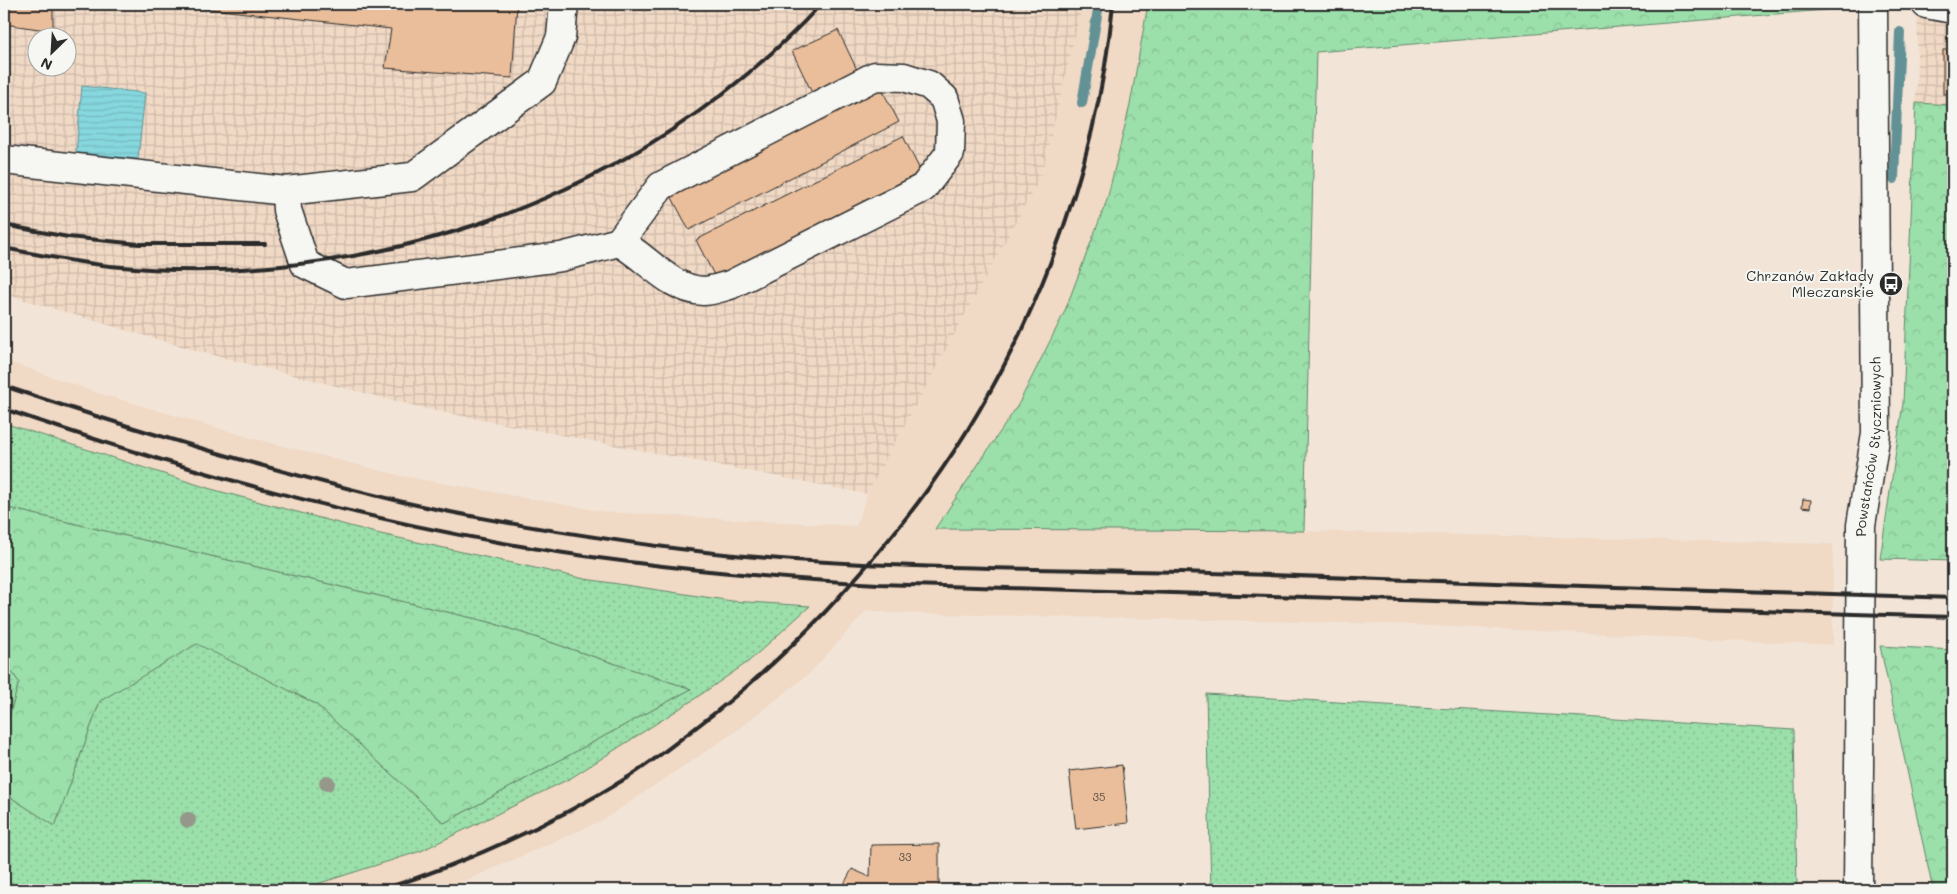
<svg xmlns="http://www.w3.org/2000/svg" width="1957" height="894" viewBox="0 0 1957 894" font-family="Mali,sans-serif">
<defs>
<pattern id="industrial-grid" width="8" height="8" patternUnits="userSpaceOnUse" patternTransform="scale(1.25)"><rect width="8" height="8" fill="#f0d9c5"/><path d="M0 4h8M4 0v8" fill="none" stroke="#cebaa9"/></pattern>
<pattern id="grass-dots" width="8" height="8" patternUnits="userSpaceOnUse" patternTransform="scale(1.25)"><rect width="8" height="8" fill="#9bdfaa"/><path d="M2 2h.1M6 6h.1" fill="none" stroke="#86c092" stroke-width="1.8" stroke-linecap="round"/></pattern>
<pattern id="forest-crowns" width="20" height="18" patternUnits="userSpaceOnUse" patternTransform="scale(1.25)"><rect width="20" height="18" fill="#9bdfaa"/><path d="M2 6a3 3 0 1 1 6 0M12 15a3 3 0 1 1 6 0" fill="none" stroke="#86c092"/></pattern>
<pattern id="water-rules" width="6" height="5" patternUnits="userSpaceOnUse" patternTransform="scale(1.25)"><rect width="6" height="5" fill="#86d7de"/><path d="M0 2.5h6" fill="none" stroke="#74b9bf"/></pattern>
</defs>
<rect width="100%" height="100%" fill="#f2e5d8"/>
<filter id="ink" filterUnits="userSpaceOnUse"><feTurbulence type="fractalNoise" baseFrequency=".02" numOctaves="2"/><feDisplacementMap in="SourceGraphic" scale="10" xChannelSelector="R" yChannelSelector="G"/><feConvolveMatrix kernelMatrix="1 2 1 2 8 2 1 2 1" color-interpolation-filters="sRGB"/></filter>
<g filter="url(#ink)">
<polygon fill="#f0d9c5" points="1080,4 1148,4 1130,105 1107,200 1064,313 1018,405 935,529 1304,531 1833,544 1833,645 1391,624 889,613 867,610 810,673 732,734 603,820 445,890 298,890 748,662 809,606 732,601 584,579 376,533 211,489 4,423 4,360 98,393 252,438 402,476 606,512 856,526 867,494 1042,174 1080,15"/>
<g fill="url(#industrial-grid)" fill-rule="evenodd">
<path d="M 4,4 L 1080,4 L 1080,15 L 1042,174 L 867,494 L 431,410 L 193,350 L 4,294 ZM 38,38 L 68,38 L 68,68 L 38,68 Z"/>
<polygon points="1918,4 1953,4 1953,105 1916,103"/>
</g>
<g fill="url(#grass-dots)" stroke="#63856a">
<polygon points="4,423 211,489 376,533 585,579 732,601 810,606 748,662 693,700 571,778 421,851 298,890 4,890 4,793 55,826 100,701 197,643 316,704 444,823 691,689 489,622 4,507"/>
<polygon points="4,661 19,682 4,735"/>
<polygon points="1206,694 1794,730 1797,890 1211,890"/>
</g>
<g fill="url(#forest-crowns)" stroke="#63856a">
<polygon points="1148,4 1825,4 1825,10 1316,52 1304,531 935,529 1018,405 1064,313 1107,200 1130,105"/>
<polygon points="1916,103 1953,105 1953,561 1880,559 1903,403"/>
<polygon points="4,507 489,622 691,689 444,823 316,704 197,644 100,701 55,826 4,793 4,735 19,682 4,661"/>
<polygon points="1880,646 1953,650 1953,890 1933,890"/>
</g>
<polygon fill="url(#water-rules)" stroke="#629296" points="82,86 145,93 138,159 76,153"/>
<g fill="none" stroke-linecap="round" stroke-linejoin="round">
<g stroke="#629296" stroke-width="10">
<polyline points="1082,103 1099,4"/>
<polyline points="1894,179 1900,32"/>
</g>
</g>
<g fill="#eabe9a" stroke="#2b2b2b">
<polygon points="4,4 53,4 53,31 4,24"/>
<polygon points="165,4 517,4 512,78 385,68 391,29"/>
<polygon points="838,30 859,74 813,95 792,51"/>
<rect x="1943" y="50" width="10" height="44"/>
<polygon points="879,84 899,122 689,230 669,192"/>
<polygon points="903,136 921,172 715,277 696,240"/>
<polygon points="1803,499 1811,500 1810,508 1802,507"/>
<polygon points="1122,765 1128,823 1076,829 1069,771"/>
<polygon points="939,844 939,890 841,890 852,869 870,877 871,845"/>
</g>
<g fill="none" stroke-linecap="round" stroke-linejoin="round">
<g stroke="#2b2b2b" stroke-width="31">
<g id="minor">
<polyline points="1926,4 1953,9"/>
<polyline points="4,160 286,191 412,177 542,82 561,37 564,4"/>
<path d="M 286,191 L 287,210 L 305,264 L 346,284 L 561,257 L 619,242 L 661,186 L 875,76 L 904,77 L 929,85 L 944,98 L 951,121 L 950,153 L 923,188 L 730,285 C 722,287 712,291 703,291 C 669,289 647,257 619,242"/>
<path id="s1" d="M 1858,890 L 1861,525 L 1876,433 L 1873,4"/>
</g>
</g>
<use href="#minor" stroke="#f6f6f2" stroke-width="28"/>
<g stroke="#2b2b2b" stroke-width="4">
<polyline points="366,4 401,7"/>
<polyline points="4,225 68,237 139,244 265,244"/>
<path d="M 4,248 C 39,255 74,262 110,266 C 371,292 642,198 821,4"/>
<path d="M 4,386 C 135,430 268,470 403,502 C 487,521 572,534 657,546 C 830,570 1007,567 1181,572 C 1438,580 1696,591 1953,598"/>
<path d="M 4,409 C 167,465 333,513 503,543 C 627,565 752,577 878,584 L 1953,617"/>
<path d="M 381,890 C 468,862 552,824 630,776 C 652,762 673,745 694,729 C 742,693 785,654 826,611 C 862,572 897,532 928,489 C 1028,351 1097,174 1113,4"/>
</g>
</g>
<g fill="#94978a">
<circle cx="327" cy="783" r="8"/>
<circle cx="188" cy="820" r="8"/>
</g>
</g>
<defs>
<g id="bus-disc" transform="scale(1.25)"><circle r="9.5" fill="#2b2b2b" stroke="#f6f6f2"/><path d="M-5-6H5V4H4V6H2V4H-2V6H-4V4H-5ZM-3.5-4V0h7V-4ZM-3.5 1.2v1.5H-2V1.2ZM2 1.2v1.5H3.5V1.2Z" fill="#fff"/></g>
</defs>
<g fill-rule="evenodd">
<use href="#bus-disc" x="1891" y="284"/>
</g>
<g text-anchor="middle" stroke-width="4" stroke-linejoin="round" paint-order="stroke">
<g font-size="11" fill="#5b5047">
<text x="1099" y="801">35</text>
<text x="905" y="861">33</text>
</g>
<g font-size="14" fill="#2b2b2b" stroke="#f6f6f2" text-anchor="end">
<text x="1874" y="281">Chrzanów Zakłady<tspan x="1874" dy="16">Mleczarskie</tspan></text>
</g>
<g font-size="14" fill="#2b2b2b" stroke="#f6f6f2">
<text dy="5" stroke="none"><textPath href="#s1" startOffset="444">Powstańców Styczniowych</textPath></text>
</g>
</g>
<rect width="1957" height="894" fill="none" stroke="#f6f6f2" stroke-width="20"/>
<rect x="10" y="10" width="1937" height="874" fill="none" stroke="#2b2b2b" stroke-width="2" filter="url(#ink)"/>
<g transform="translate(52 52) rotate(205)"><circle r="24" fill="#f6f6f2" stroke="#a5a5a2"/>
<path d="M0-4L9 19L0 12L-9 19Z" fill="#2b2b2b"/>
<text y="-8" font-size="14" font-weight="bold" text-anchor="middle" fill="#2b2b2b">N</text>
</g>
</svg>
